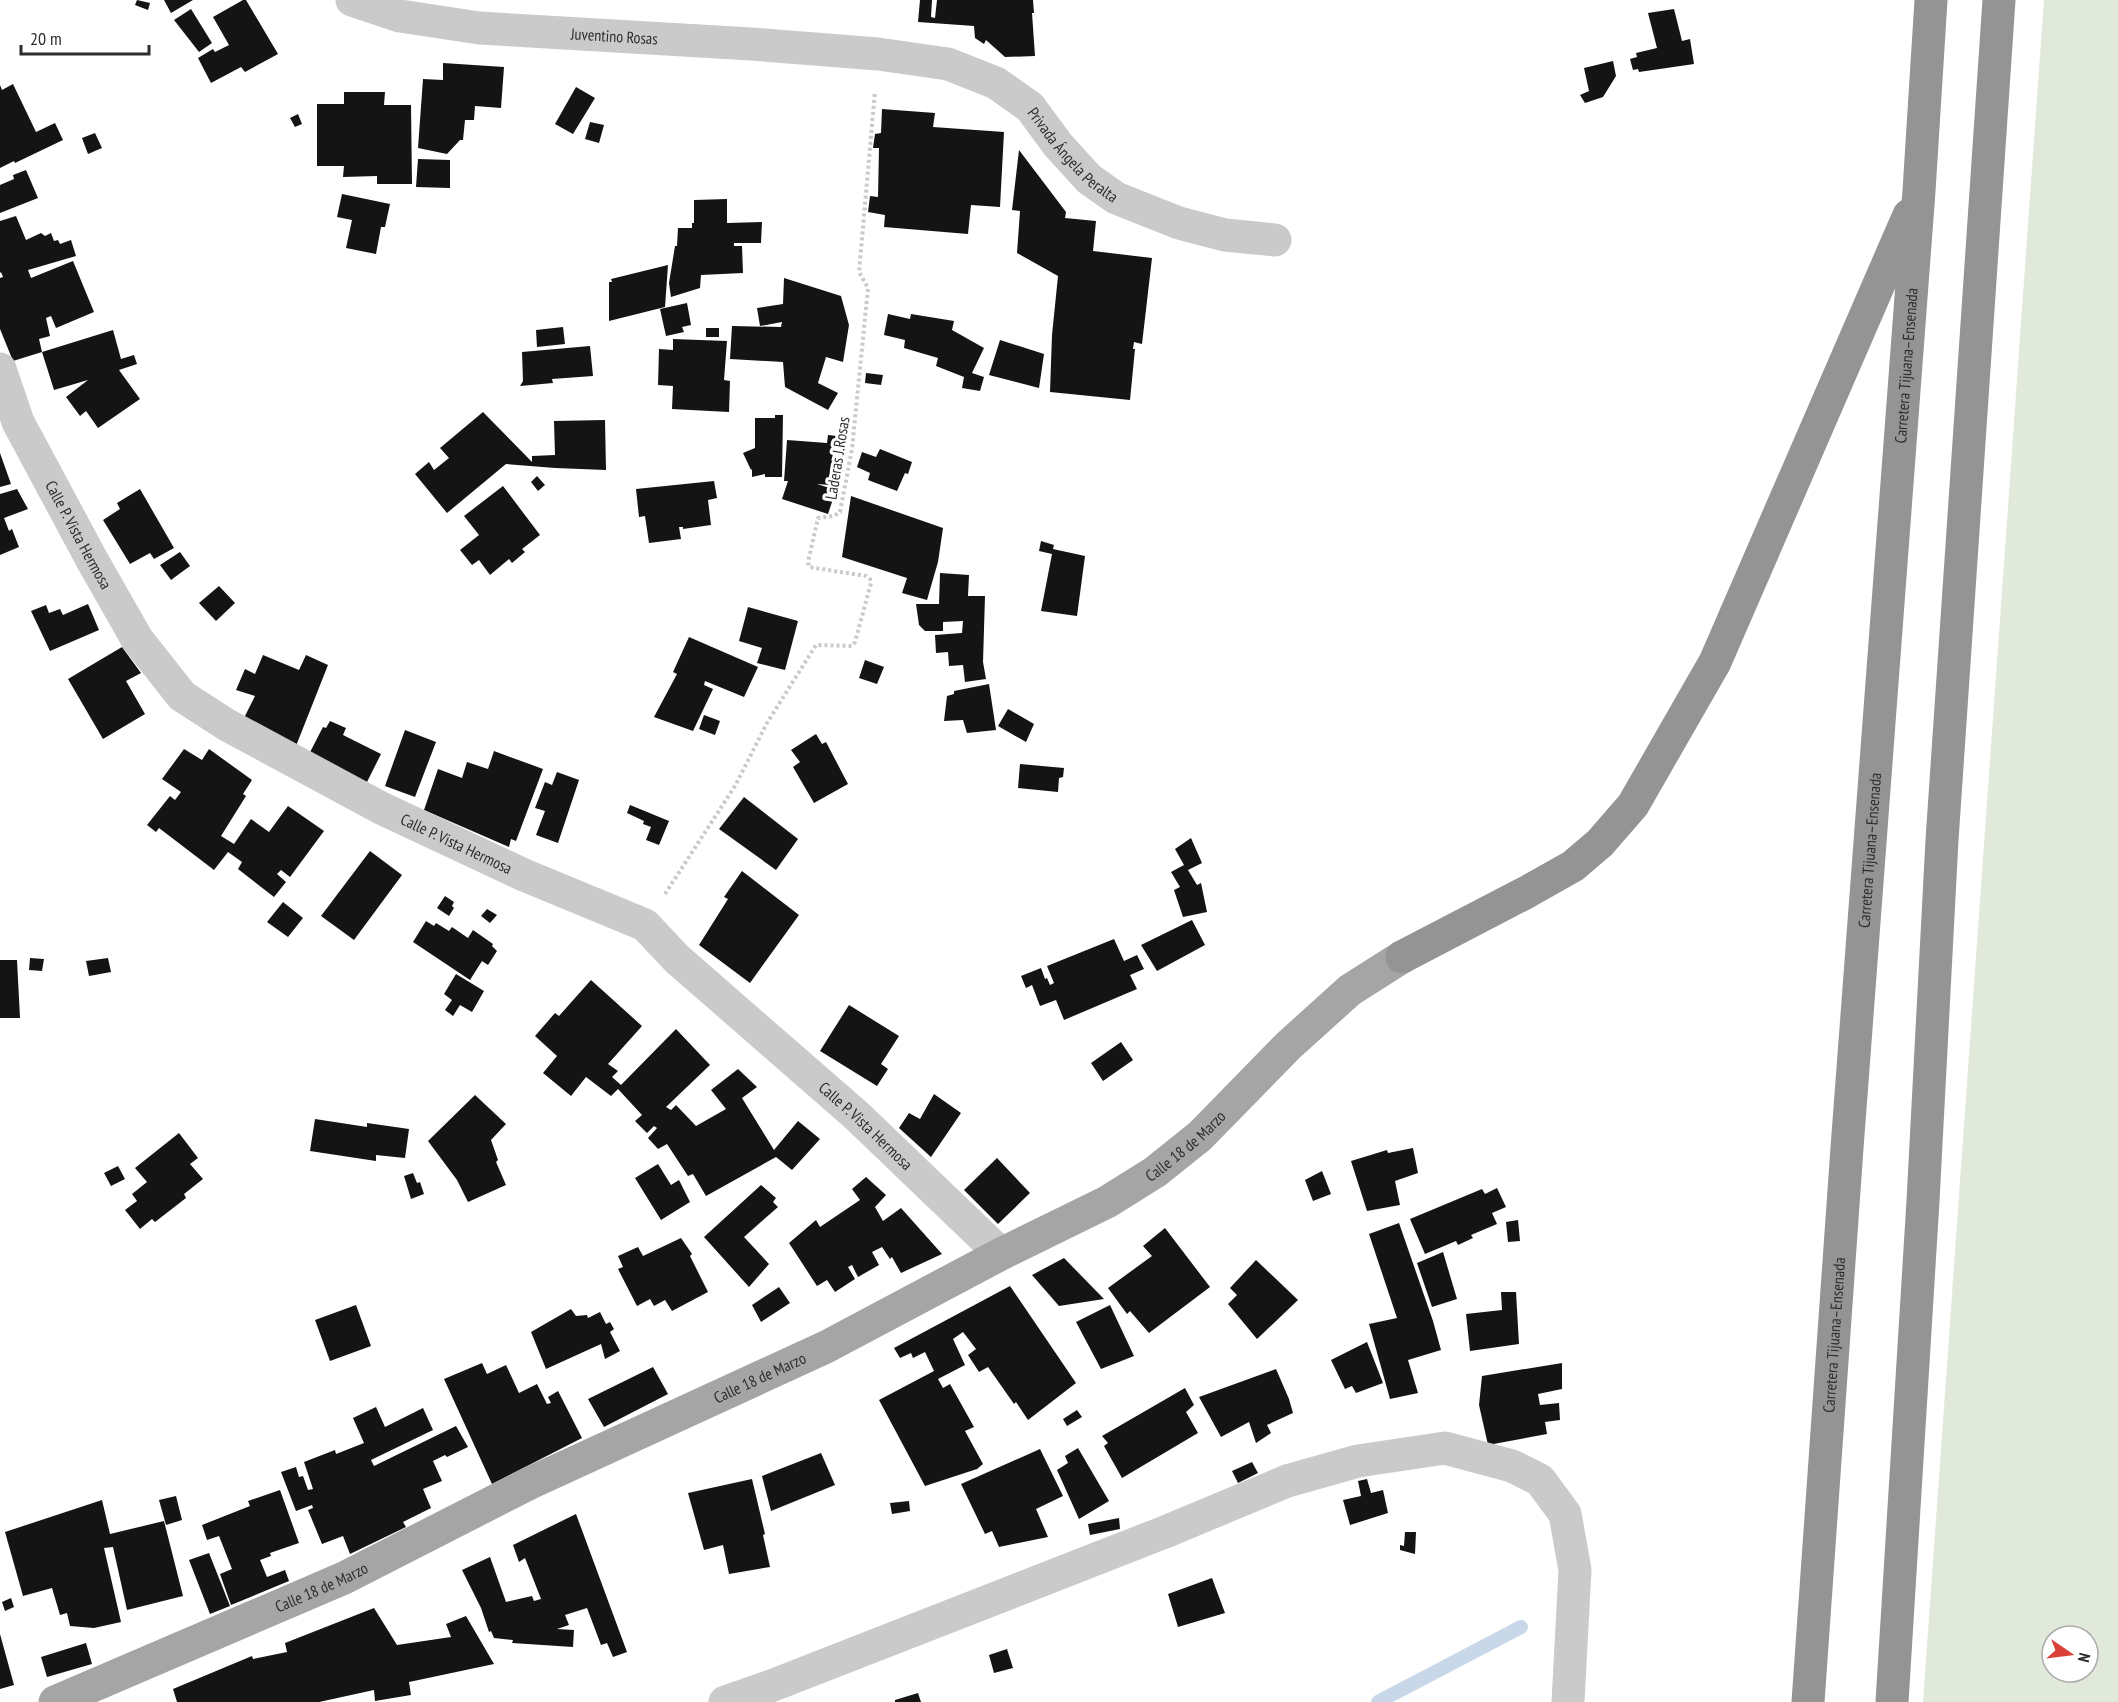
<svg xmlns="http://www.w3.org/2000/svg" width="2118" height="1702" viewBox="0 0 2118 1702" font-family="'PT Sans Narrow',sans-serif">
<rect width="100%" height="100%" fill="#fff"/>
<path fill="#e1e9db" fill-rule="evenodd" d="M 2044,0 L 2118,0 L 2118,1702 L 1923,1702 ZM 2052,1636 L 2088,1636 L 2088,1672 L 2052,1672 Z"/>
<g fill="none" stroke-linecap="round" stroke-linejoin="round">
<polyline stroke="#c8d8e8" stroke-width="14" points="1378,1702 1521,1627"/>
</g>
<g fill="#141414">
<polygon points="137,0 150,3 148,10 135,5"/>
<polygon points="164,0 193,0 171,13"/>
<polygon points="243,0 246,0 278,54 245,72 241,67 211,83 198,58 213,49 215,52 229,45 213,17"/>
<polygon points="920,0 932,0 931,17 935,18 937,0 1033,0 1034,13 1032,13 1035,56 1005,57 986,40 984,44 975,38 974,26 918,22"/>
<polygon points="191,9 212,43 199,52 174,20"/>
<polygon points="1674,9 1682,41 1690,39 1694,64 1639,72 1638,69 1633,70 1630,59 1637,57 1636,53 1657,48 1648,13"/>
<polygon points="1613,61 1616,76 1603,97 1585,103 1580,95 1589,91 1584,68"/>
<polygon points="443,63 504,67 501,108 475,106 474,120 465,120 463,140 460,140 447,154 418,148 423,79 443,80"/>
<polygon points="13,84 36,132 55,123 63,140 15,163 14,161 0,168 0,85 2,90"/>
<polygon points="576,87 595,98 573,134 555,124"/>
<polygon points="344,92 385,92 384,105 411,105 412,184 377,184 377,176 343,177 344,166 317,166 317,104 344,104"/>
<polygon points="882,109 935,113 933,127 1004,132 1000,207 971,205 968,234 884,227 885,215 868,212 870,196 878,197 879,148 873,148 875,134 881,133"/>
<polygon points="298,114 302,124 295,127 290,118"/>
<polygon points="590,122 604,125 599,143 585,139"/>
<polygon points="95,133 102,148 88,154 82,138"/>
<polygon points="1019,150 1066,212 1065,218 1096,221 1093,251 1152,258 1142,344 1134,342 1133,349 1135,349 1130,400 1050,392 1052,335 1058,276 1017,253 1020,211 1012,210"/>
<polygon points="418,159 450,160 450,188 416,187"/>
<polygon points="26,170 38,198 0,213 0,185 14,179 13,175"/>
<polygon points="342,194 390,204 385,227 381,227 376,254 346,248 352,220 337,217"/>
<polygon points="727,199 727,223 762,222 761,243 734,243 734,246 742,246 743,273 701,275 700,288 671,297 669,283 675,246 677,246 678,228 692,228 692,223 694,223 694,200"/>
<polygon points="16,216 26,240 41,233 45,236 51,233 54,241 58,240 60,244 71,240 76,256 28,270 31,278 73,261 94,312 56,328 51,316 46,318 50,336 39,339 42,352 113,330 121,359 134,355 137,364 119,370 140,399 98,428 86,411 80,416 66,397 88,380 54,390 42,352 13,361 0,329 0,278 3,277 1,272 0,273 0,221"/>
<polygon points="668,265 665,307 609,321 609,282 612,282 611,279"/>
<polygon points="784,278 841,296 849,325 843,362 826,357 818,383 838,393 828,410 785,387 783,362 730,359 732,326 781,327 782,322 760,326 757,308 783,304"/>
<polygon points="687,303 691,325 682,327 684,332 666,336 660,309"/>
<polygon points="888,314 910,319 911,314 954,321 952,330 984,348 972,373 984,377 980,391 962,388 964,377 936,366 938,358 904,348 905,340 884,335"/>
<polygon points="563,327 565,344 537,347 536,330"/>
<rect x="706" y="328" width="13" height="9"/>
<polygon points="673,339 727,341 724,380 730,381 729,412 672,409 673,386 658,385 659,349 673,350"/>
<polygon points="1000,340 1044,354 1039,388 989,375"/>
<polygon points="590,346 593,376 552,379 553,383 520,386 523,381 522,352"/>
<polygon points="866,373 883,375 881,385 865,383"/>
<polygon points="483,412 532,462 532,456 555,455 554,421 605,420 606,470 555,468 506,464 447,513 415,474 429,462 434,470 449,458 440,448"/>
<polygon points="775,415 783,415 782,477 765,477 765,474 752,477 752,469 751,470 743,453 755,448 755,418 775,418"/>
<polygon points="828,435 837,436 835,452 833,451 830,485 817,484 836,490 828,514 782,499 788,481 784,481 787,440 827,443"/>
<polygon points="880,449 912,462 908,474 905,473 897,491 868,480 870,473 857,467 862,452 876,457"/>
<polygon points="0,453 11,484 0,487"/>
<polygon points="537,476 545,485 538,491 531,482"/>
<polygon points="714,481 717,498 708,500 711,525 683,529 683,527 679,527 681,539 649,543 645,516 639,517 636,489"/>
<polygon points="503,486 540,535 522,549 525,552 512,563 509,559 490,575 479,560 472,565 460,550 479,535 464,516"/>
<polygon points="17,489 28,509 4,518 9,531 12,529 19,547 0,555 0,494"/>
<polygon points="140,489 174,548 154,559 150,553 130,564 103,520 120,509 117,503"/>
<polygon points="851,496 943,528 938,562 927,600 902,593 907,578 842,557"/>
<polygon points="1041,541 1054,545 1053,549 1085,556 1077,616 1041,611 1052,554 1039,551"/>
<polygon points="180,552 190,566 171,580 160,565"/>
<polygon points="940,573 969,575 968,596 985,596 983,662 986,679 965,682 963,665 949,666 948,652 936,653 935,635 962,633 963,621 943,622 943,631 925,631 919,625 916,604 939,604"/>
<polygon points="219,586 235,603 216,621 199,603"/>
<polygon points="88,604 99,630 50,651 31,611 46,605 49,613 60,609 63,615"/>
<polygon points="748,607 798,621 785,670 757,663 762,648 739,641"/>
<polygon points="689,637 758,667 744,697 705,681 704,685 713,689 693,731 654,717 677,674 673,672"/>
<polygon points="122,647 141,673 126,681 145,714 103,739 68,679"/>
<polygon points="263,655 299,670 306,655 328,665 294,751 242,722 255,696 236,690 245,669 255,674"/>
<polygon points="865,660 884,667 877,684 859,678"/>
<polygon points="989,684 996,730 967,733 963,720 944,721 947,696 954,694 954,691"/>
<polygon points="1008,709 1034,724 1026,742 998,726"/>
<polygon points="704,715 720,721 715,735 699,729"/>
<polygon points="330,721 346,728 343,735 381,754 367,782 307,758 323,727 326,728"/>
<polygon points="405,730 436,742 415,797 385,786"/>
<polygon points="816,734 822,744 826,742 848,784 814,803 793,767 800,762 791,750"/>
<polygon points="184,749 202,760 209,749 252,780 243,794 246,796 221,836 234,844 251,819 269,832 288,806 324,831 290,877 281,870 277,874 286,882 274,897 238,869 242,862 228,852 214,870 159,828 156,832 147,825 170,796 175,800 181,792 162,779"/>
<polygon points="494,751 543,769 516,841 511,839 509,847 424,810 438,769 462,778 467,762 488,769"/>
<polygon points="1020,764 1064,768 1063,777 1059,778 1058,792 1018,788"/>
<polygon points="557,772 579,780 558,843 536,835 545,811 535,808 545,782 552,785"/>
<polygon points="744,797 798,839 776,870 719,829"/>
<polygon points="630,805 669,821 659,845 646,840 651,827 643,824 644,821 627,813"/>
<polygon points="1191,838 1202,863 1188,870 1197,885 1201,883 1207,912 1183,917 1174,890 1180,887 1171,872 1184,865 1175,849"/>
<polygon points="370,851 402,875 354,940 321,916"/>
<polygon points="742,871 799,915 750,983 699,945 728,899 724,897"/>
<polygon points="445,896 454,902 452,906 454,908 449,916 437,908"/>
<polygon points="283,902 303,918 288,937 267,922"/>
<polygon points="487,909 497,915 490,923 481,916"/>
<polygon points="1192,920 1205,945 1157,971 1141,945"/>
<polygon points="426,921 434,926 436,923 449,931 452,927 468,938 473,930 493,944 492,946 497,951 488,965 482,961 470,980 413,942"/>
<polygon points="1114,939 1124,961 1137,955 1144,969 1130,975 1137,989 1064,1020 1056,1000 1040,1006 1032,985 1026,988 1021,976 1041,968 1045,979 1047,978 1050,985 1054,983 1047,966"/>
<polygon points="30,958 44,959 42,971 29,970"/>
<polygon points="108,958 111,972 89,976 86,961"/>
<polygon points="0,960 17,960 20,1018 0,1018"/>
<polygon points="456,974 484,991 472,1012 460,1005 453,1016 445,1010 452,1000 444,994"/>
<polygon points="591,980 642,1026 608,1064 618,1071 612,1077 621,1085 676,1029 710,1065 666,1107 671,1110 676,1105 696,1126 726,1109 711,1090 738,1069 757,1087 742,1098 774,1150 798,1121 820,1139 792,1170 776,1157 706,1196 693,1174 688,1176 667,1144 658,1149 648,1138 657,1128 654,1126 647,1133 635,1121 642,1115 618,1089 611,1096 586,1077 571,1096 543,1073 557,1056 535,1036 555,1013 559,1016"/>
<polygon points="849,1005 899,1036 881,1064 888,1069 877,1086 820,1051"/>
<polygon points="1121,1042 1133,1060 1103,1081 1091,1063"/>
<polygon points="934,1094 961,1113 931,1157 899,1128 909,1113 920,1119"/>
<polygon points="475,1095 506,1124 491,1140 498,1160 496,1162 506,1185 468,1202 457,1180 428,1141"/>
<polygon points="315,1119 367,1127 367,1123 409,1129 405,1158 376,1155 376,1161 310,1151"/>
<polygon points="179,1133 198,1158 190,1164 203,1179 184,1194 186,1198 155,1222 152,1219 140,1229 125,1210 137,1201 132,1194 147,1182 135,1168"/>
<polygon points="1413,1148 1418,1173 1395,1181 1400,1205 1367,1211 1351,1161 1387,1150 1388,1153"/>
<polygon points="997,1158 1030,1193 998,1224 964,1190"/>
<polygon points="658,1164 671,1185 679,1180 690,1202 661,1220 635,1178"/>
<polygon points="118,1166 125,1179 111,1186 104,1173"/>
<polygon points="1322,1171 1331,1194 1313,1201 1305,1180"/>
<polygon points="413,1173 417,1183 420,1182 424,1194 411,1199 404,1176"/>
<polygon points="866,1177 886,1195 875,1207 883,1221 901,1208 942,1254 901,1273 892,1257 890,1259 882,1247 872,1252 879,1265 858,1277 852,1265 848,1267 855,1279 835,1292 827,1280 817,1286 789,1243 816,1220 820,1227 860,1200 852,1189"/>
<polygon points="761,1185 776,1198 773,1202 778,1207 744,1237 769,1264 749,1287 704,1237"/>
<polygon points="1497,1188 1506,1207 1492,1213 1497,1224 1471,1235 1473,1238 1458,1245 1456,1241 1425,1254 1410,1219 1482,1189 1485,1194"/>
<polygon points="1518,1220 1520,1241 1508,1242 1506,1222"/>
<polygon points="1399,1223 1433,1321 1441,1350 1408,1360 1418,1393 1390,1399 1369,1324 1397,1318 1369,1234"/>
<polygon points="1165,1228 1210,1287 1149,1333 1130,1311 1127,1314 1108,1288 1152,1256 1143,1246"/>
<polygon points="681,1238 692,1254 690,1256 708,1292 672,1311 665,1300 654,1306 650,1299 637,1306 618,1269 623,1267 618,1256 638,1247 643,1256"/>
<polygon points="1443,1252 1457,1299 1432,1307 1417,1263"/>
<polygon points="1064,1258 1104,1299 1059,1306 1032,1275"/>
<polygon points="1256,1260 1298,1300 1257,1339 1228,1304 1237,1295 1230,1288"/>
<polygon points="1010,1286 1076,1383 1028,1420 1016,1402 1014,1404 988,1367 979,1372 968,1355 976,1349 963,1332 953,1339 965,1365 938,1379 943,1388 950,1384 974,1427 965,1431 983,1464 977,1469 925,1486 879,1400 934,1371 925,1352 913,1358 911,1353 900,1358 894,1348"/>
<polygon points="779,1287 790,1303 761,1322 752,1305"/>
<polygon points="1501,1292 1516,1292 1519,1344 1470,1351 1466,1314 1502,1310"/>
<polygon points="356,1305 371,1346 330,1361 315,1320"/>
<polygon points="1110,1305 1134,1356 1101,1369 1076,1322"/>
<polygon points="571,1309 576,1316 587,1315 588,1318 600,1312 606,1324 610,1322 614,1329 610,1332 620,1351 605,1359 601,1344 546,1369 531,1332"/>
<polygon points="1367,1342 1383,1383 1356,1393 1352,1386 1345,1389 1331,1360"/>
<polygon points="482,1363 487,1374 506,1365 519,1393 537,1384 547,1404 551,1403 548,1397 558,1391 582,1438 492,1484 444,1379"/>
<polygon points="1562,1363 1562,1389 1538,1394 1540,1405 1559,1403 1560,1420 1545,1422 1547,1434 1488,1445 1479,1405 1482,1376"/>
<polygon points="653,1367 668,1394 604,1427 588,1399"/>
<polygon points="1276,1369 1289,1399 1293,1413 1267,1425 1271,1433 1256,1443 1249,1422 1221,1437 1199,1397"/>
<polygon points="1185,1388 1194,1405 1186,1412 1198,1433 1122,1478 1104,1446 1108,1443 1102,1436"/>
<polygon points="376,1407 385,1427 423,1408 433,1430 371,1460 374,1466 456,1426 468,1447 447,1457 445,1455 433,1461 442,1481 423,1489 431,1508 403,1522 406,1527 350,1554 343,1536 322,1544 308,1510 313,1508 312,1505 296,1511 281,1472 296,1467 299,1477 303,1476 308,1490 313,1489 304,1462 335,1450 336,1454 364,1443 353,1418"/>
<polygon points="1077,1410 1082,1417 1067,1426 1063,1419"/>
<polygon points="1078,1448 1109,1501 1079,1519 1057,1470 1068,1463 1065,1456"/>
<polygon points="1040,1449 1063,1496 1036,1509 1048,1537 999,1547 992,1531 985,1534 961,1484"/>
<polygon points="821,1453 835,1485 771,1511 762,1476"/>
<polygon points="1252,1462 1258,1473 1238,1483 1232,1471"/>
<polygon points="752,1479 765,1534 763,1535 770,1567 729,1574 723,1545 704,1550 688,1493"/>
<polygon points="1367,1479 1371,1493 1383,1490 1388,1513 1350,1525 1343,1500 1361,1496 1358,1481"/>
<polygon points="280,1490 299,1543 270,1553 271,1556 260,1560 267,1577 285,1570 289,1581 231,1605 220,1574 232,1569 219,1536 207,1540 202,1525 250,1506 248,1501"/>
<polygon points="176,1496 182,1520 166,1525 159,1500"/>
<polygon points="102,1500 110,1534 164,1521 183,1596 127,1610 113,1547 104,1548 121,1622 94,1628 70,1626 67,1613 60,1615 52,1588 23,1596 5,1532"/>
<polygon points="909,1501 910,1511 892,1514 890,1503"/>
<polygon points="576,1514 627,1652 613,1657 607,1643 601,1645 587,1608 565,1615 569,1625 557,1629 574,1630 573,1647 512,1643 513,1640 494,1638 491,1631 489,1632 481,1608 462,1570 490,1557 506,1602 532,1596 534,1601 541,1599 525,1558 519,1562 513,1545"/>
<polygon points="1119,1518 1120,1529 1090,1535 1088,1524"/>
<polygon points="1405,1532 1416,1532 1415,1554 1400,1550 1400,1545 1404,1546"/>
<polygon points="209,1553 230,1606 210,1614 189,1560"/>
<polygon points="1212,1578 1225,1613 1178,1627 1168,1594"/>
<polygon points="11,1598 14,1607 5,1611 2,1602"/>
<polygon points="374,1608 397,1645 451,1637 446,1624 466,1616 494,1664 409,1682 411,1695 375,1701 374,1690 319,1702 177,1702 173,1689 252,1656 253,1659 287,1652 285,1643"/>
<polygon points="0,1634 14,1685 0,1689"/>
<polygon points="86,1643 92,1664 47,1677 41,1657"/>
<polygon points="1007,1649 1013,1668 994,1673 989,1655"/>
<polygon points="918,1693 921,1702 895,1702 895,1700"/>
</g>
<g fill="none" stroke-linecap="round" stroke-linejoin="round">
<polyline stroke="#cacaca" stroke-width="4" stroke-dasharray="3 3" stroke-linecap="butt" points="665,894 735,786 767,723 816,645 852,646 855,642 871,583 870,579 866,576 809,567 808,562 818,518 834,516 840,512 852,449 868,288 859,272 875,91"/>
<g stroke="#cacaca" stroke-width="33">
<path id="s1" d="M 352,0 L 400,16 L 479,28 L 751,44 L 878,54 L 948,64 L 996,83 L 1030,107 L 1058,145 L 1089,179 L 1116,198 L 1179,223 L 1225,235 L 1275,240"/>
<path id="s2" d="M 0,369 L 18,422 L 92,560 L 137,639 L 182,696 L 227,725 L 381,808 L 524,875 L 645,925 L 677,959 L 856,1115 L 1001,1254"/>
<polyline points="725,1702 771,1686 1165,1532 1287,1481 1358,1461 1445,1448 1512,1466 1540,1480 1565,1514 1575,1570 1568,1702"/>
</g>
<path stroke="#a5a5a5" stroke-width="33" id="s3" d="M 55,1702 L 344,1578 L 530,1483 L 826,1347 L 1001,1254 L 1107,1202 L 1155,1172 L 1200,1136 L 1288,1046 L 1350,990 L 1402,957"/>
<g stroke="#949494" stroke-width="33">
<polyline points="1402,957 1527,892 1573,866 1600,843 1633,805 1715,662 1909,215"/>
<path id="s4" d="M 1808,1702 L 1847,1148 L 1919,191 L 1931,0"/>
<polyline points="1892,1702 1923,1201 1942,840 1999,0"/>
</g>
</g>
<g text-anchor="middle" stroke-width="6" stroke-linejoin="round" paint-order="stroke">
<g font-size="16" fill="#2d2d2d" stroke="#fff">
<text dy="6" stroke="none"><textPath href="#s1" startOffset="266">Juventino Rosas</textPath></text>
<text dy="6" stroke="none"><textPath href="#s1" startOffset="759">Privada Ángela Peralta</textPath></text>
<text dy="6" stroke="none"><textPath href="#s4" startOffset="1340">Carretera Tijuana–Ensenada</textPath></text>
<text transform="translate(837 458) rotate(-81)" y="6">Laderas J.Rosas</text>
<text dy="6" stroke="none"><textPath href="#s2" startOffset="184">Calle P. Vista Hermosa</textPath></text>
<text dy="6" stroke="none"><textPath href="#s2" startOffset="688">Calle P. Vista Hermosa</textPath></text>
<text dy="6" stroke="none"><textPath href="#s4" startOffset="854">Carretera Tijuana–Ensenada</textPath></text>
<text dy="6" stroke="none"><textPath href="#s2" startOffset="1192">Calle P. Vista Hermosa</textPath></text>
<text dy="6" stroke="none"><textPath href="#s3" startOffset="1262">Calle 18 de Marzo</textPath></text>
<text dy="6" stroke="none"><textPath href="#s4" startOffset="368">Carretera Tijuana–Ensenada</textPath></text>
<text dy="6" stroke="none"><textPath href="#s3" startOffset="776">Calle 18 de Marzo</textPath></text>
<text dy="6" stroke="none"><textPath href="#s3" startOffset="290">Calle 18 de Marzo</textPath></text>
</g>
</g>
<g transform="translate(2070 1654) rotate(104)"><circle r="28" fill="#ffffff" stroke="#ababab" stroke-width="1.5"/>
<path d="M0-4.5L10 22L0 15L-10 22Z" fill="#d94139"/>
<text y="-9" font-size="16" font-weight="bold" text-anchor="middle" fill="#2d2d2d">N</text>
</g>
<path d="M21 45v9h128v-9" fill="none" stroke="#2d2d2d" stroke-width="3"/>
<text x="30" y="45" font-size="18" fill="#2d2d2d" stroke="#ffffff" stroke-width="4.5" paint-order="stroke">20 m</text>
</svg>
